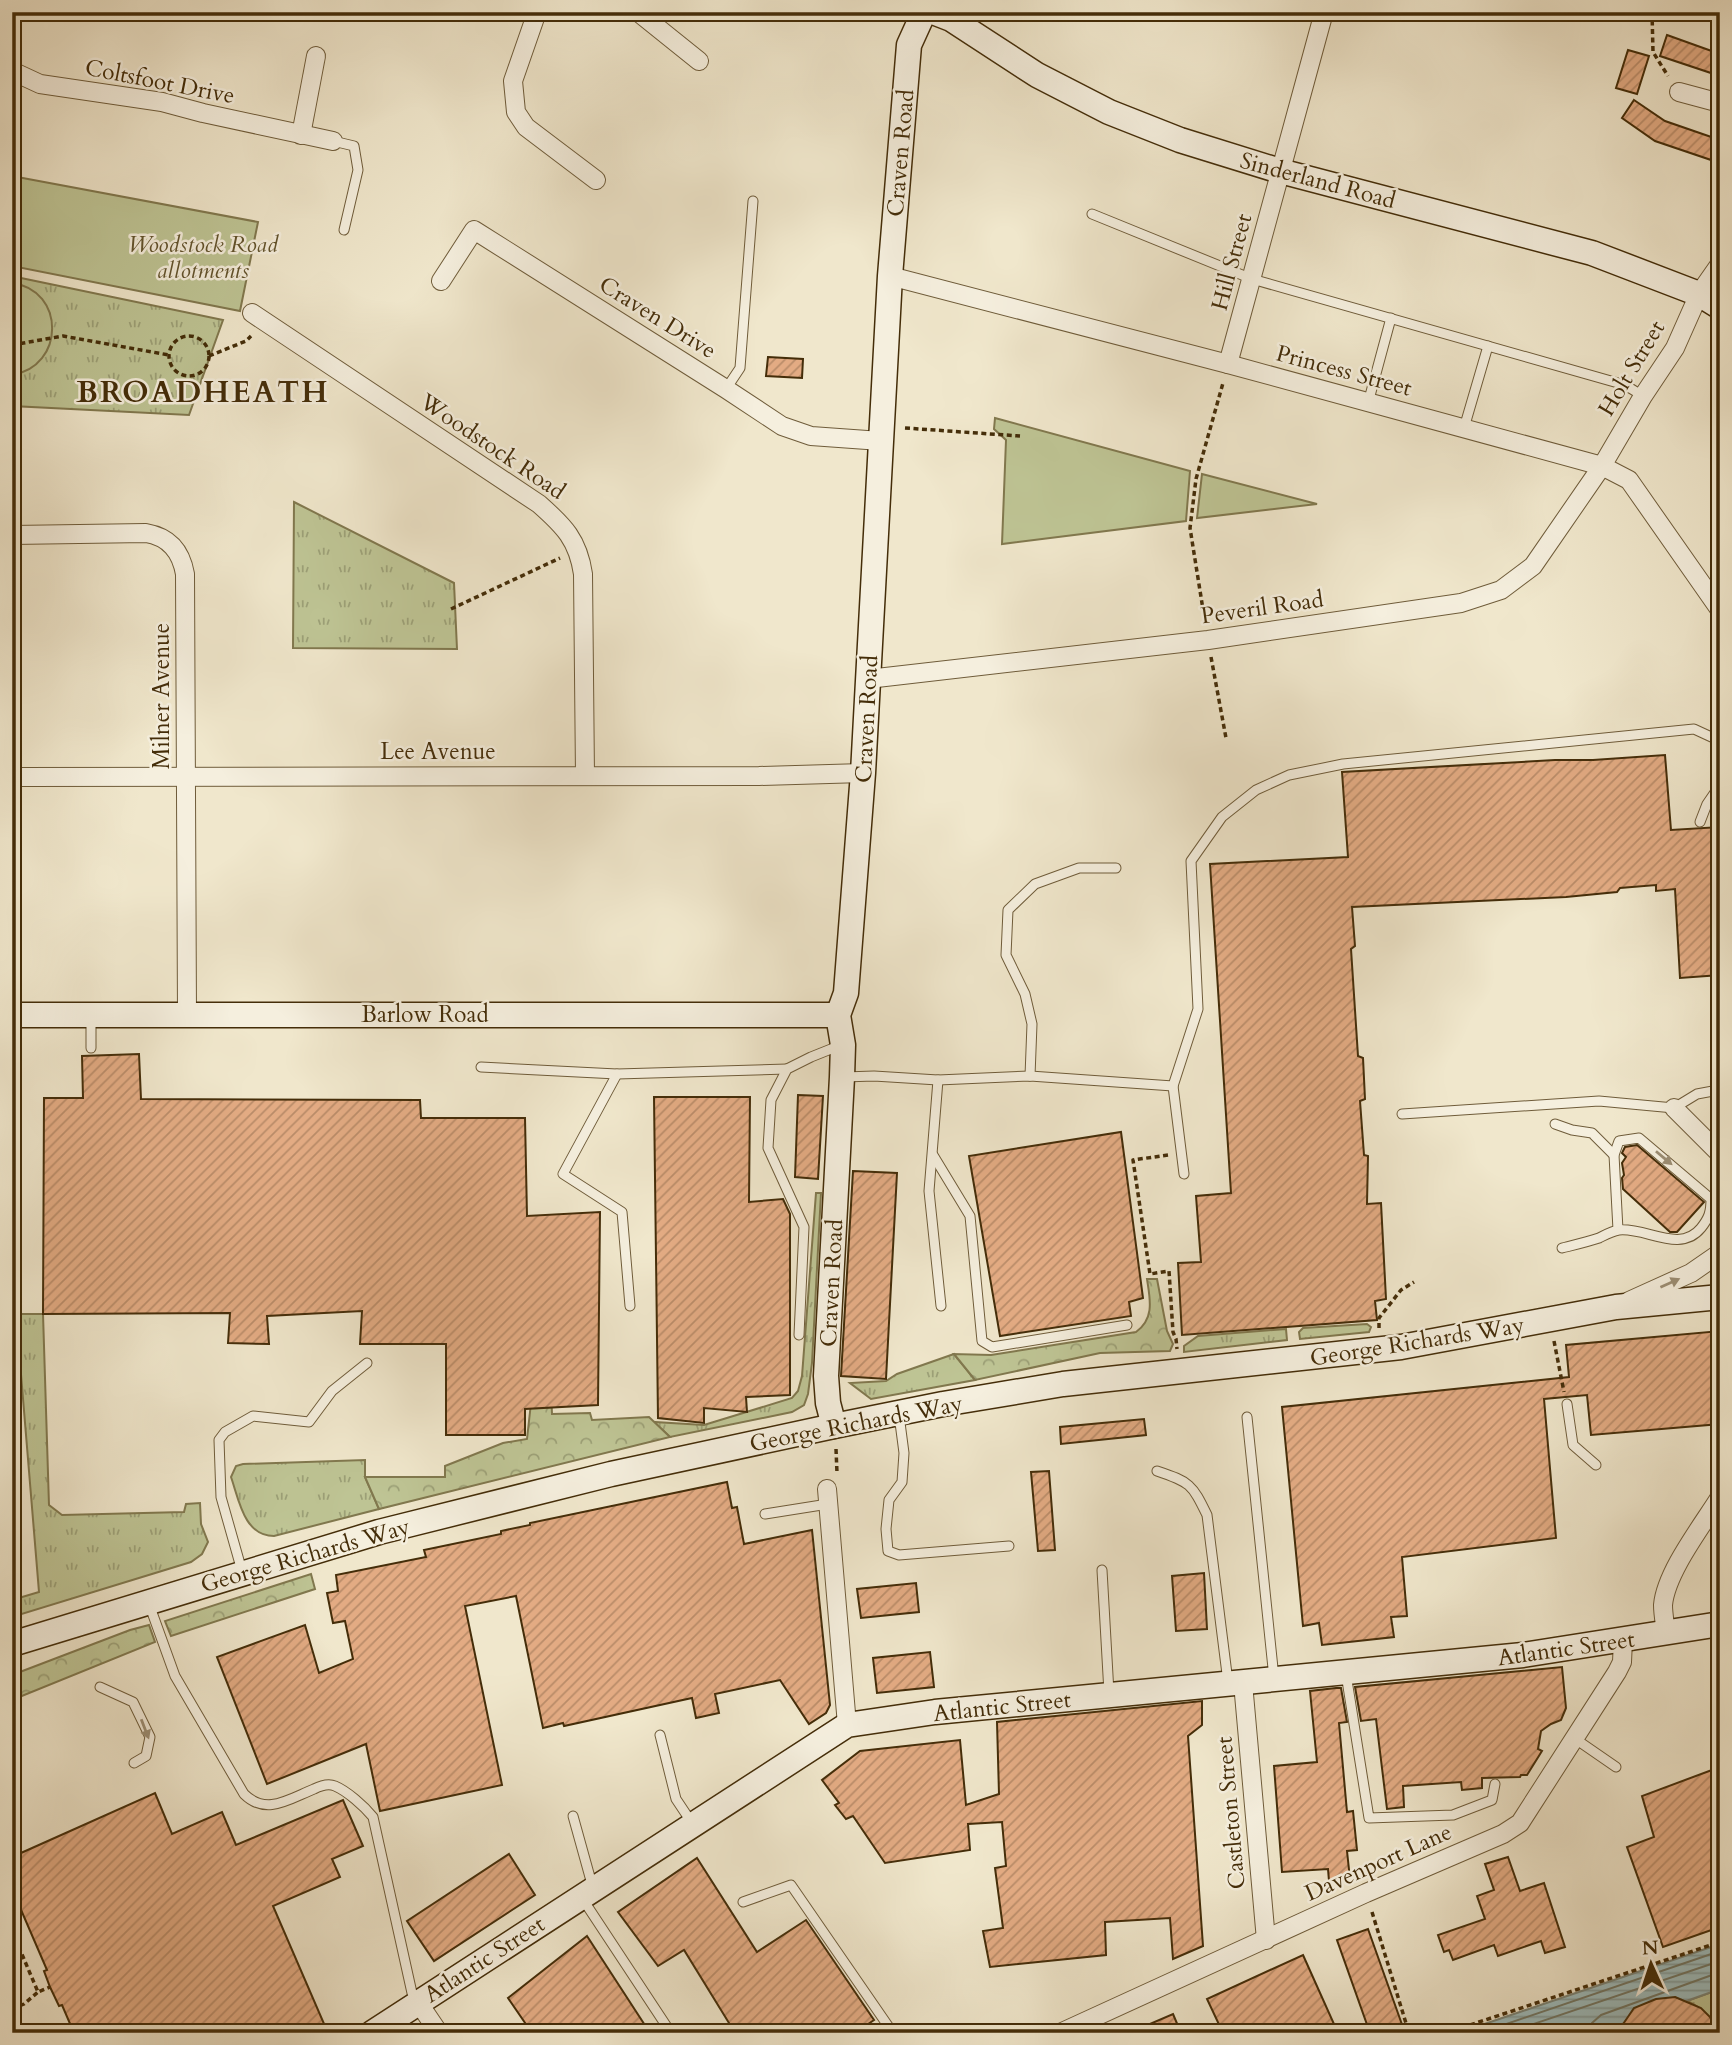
<svg xmlns="http://www.w3.org/2000/svg" width="1732" height="2045" viewBox="0 0 1732 2045" font-family="Cardo,serif">
<defs>
<pattern id="grass-tufts" width="24" height="20" patternUnits="userSpaceOnUse" patternTransform="scale(1.75)"><rect width="24" height="20" fill="#bec494"/><path d="M3 7l-1-3M5 7V3M7 7l1-3M15 17l-1-3M17 17v-4M19 17l1-3" fill="none" stroke="#9ca077"/></pattern>
<pattern id="forest-crowns" width="20" height="18" patternUnits="userSpaceOnUse" patternTransform="scale(1.75)"><rect width="20" height="18" fill="#bec494"/><path d="M2 6a3 3 0 1 1 6 0M12 15a3 3 0 1 1 6 0" fill="none" stroke="#9ca077"/></pattern>
<pattern id="water-rules" width="6" height="5" patternUnits="userSpaceOnUse" patternTransform="scale(1.75)"><rect width="6" height="5" fill="#9dbec0"/><path d="M0 2.5h6" fill="none" stroke="#829b9a"/></pattern>
<pattern id="building-hatch" width="6" height="6" patternUnits="userSpaceOnUse" patternTransform="scale(1.75)"><rect width="6" height="6" fill="#e3ab83"/><path d="M-1 1l2-2M0 6l6-6M5 7l2-2" fill="none" stroke="#ba8c69"/></pattern>
</defs>
<rect width="100%" height="100%" fill="#f0e7cc"/>
<filter id="stains"><feTurbulence type="fractalNoise" baseFrequency=".00286" numOctaves="4"/><feColorMatrix values="0 0 0 0 .2 0 0 0 0 .09 0 0 0 0 .02 0 0 0 .5 -.17"/></filter>
<radialGradient id="worn" r=".72"><stop offset=".6" stop-color="#630" stop-opacity="0"/><stop offset="1" stop-color="#630" stop-opacity=".3"/></radialGradient>
<g fill="url(#grass-tufts)" stroke="#81784e" stroke-width="2">
<path d="M 21,278 L 223,320 L 189,415 L 12,406 L 12,345 L 50,314 C 42,299 34,291 18,284 Z"/>
<polygon points="294,502 454,583 457,649 293,648"/>
<polygon points="816,1193 821,1193 812,1363 808,1394 804,1405 792,1412 670,1437 654,1422 704,1425 792,1398 798,1391 802,1376"/>
<polygon points="16,1314 43,1314 49,1505 62,1515 184,1512 186,1504 200,1503 201,1524 208,1542 202,1554 191,1562 12,1617 12,1600 39,1592"/>
<polygon points="1367,1324 1371,1327 1369,1332 1300,1339 1299,1332 1303,1328"/>
<polygon points="1286,1329 1287,1340 1184,1352 1184,1346 1198,1336"/>
<polygon points="954,1354 975,1380 871,1399 850,1383 886,1381 897,1374"/>
<path d="M 365,1460 L 365,1477 L 379,1509 L 274,1536 C 244,1536 239,1500 231,1477 L 236,1466 L 243,1464 Z"/>
<path d="M 1720,1989 L 1720,2033 L 1718,2033 C 1710,2018 1703,2008 1687,2001 Z"/>
</g>
<g fill="url(#forest-crowns)" stroke="#81784e" stroke-width="2">
<path d="M 1147,1279 L 1157,1279 L 1167,1331 L 1173,1344 L 1170,1351 L 1100,1353 L 975,1380 L 954,1354 L 991,1355 L 1136,1332 C 1155,1318 1150,1299 1147,1279 Z"/>
<polygon points="551,1390 552,1414 590,1413 592,1420 649,1417 670,1437 379,1509 365,1477 445,1477 445,1466 503,1443 527,1439 531,1403"/>
<polygon points="311,1574 315,1589 171,1636 165,1621"/>
<polygon points="149,1625 155,1642 12,1700 12,1675 130,1630"/>
</g>
<g fill="#bec494" stroke="#81784e" stroke-width="2">
<polygon points="12,176 258,222 240,311 12,266"/>
<path d="M 12,283 C 66,290 65,367 12,375 Z"/>
<polygon points="995,418 1190,471 1186,521 1002,544 1006,440 994,429"/>
<polygon points="1202,474 1317,504 1197,518"/>
</g>
<polygon fill="url(#water-rules)" stroke="#798477" stroke-width="2" points="1720,1944 1720,1989 1597,2033 1458,2033"/>
<g fill="none" stroke-linecap="round" stroke-linejoin="round">
<g stroke="#707664" stroke-width="2">
<polyline points="1480,2033 1720,1951"/>
<polyline points="1507,2033 1720,1961"/>
<polyline points="1590,2033 1592,2023 1601,2015 1712,1975 1720,1975"/>
</g>
</g>
<g fill="url(#building-hatch)" stroke="#442d09" stroke-width="2">
<polygon points="1667,35 1720,54 1720,76 1660,56"/>
<polygon points="1628,50 1649,56 1637,94 1616,88"/>
<polygon points="1634,100 1665,121 1720,140 1720,163 1655,141 1622,118"/>
<polygon points="768,357 803,359 802,378 766,376"/>
<polygon points="1665,755 1671,830 1720,827 1720,975 1680,978 1675,889 1656,891 1656,885 1620,888 1617,892 1566,897 1352,907 1355,946 1351,949 1358,1056 1363,1058 1365,1099 1360,1101 1364,1155 1368,1156 1367,1204 1381,1203 1386,1299 1375,1301 1377,1320 1182,1335 1178,1263 1201,1262 1196,1196 1231,1193 1210,864 1348,857 1342,772 1555,760 1593,760"/>
<polygon points="139,1054 141,1099 420,1100 421,1118 525,1118 527,1216 600,1212 598,1405 525,1409 525,1435 446,1435 446,1344 360,1344 362,1311 267,1316 269,1344 228,1343 230,1313 43,1314 44,1098 83,1098 82,1056"/>
<polygon points="798,1095 823,1096 818,1179 795,1177"/>
<polygon points="654,1097 750,1097 749,1202 783,1199 790,1214 790,1395 746,1397 747,1412 704,1408 704,1423 658,1418"/>
<polygon points="1121,1132 1143,1298 1129,1302 1131,1316 1000,1336 969,1156"/>
<polygon points="1637,1145 1704,1202 1677,1232 1670,1232 1623,1189 1622,1178 1624,1175 1622,1163 1626,1157 1622,1153 1625,1147"/>
<polygon points="853,1171 897,1173 886,1379 841,1376"/>
<polygon points="1720,1331 1720,1424 1591,1435 1587,1395 1544,1399 1556,1538 1402,1557 1407,1616 1391,1617 1394,1637 1322,1645 1319,1623 1303,1626 1282,1407 1569,1377 1566,1345"/>
<polygon points="1144,1419 1146,1435 1061,1444 1060,1427"/>
<polygon points="1049,1471 1055,1550 1038,1551 1031,1472"/>
<polygon points="727,1482 732,1508 737,1507 744,1544 812,1530 830,1705 826,1713 809,1724 780,1680 715,1694 719,1713 696,1718 692,1698 564,1726 563,1723 543,1728 516,1596 465,1606 502,1785 380,1811 366,1744 267,1784 217,1657 305,1625 319,1673 353,1659 345,1621 333,1623 327,1593 338,1591 336,1575 426,1557 424,1550 501,1534 501,1531 530,1525 530,1523"/>
<polygon points="1204,1573 1207,1629 1176,1631 1172,1576"/>
<polygon points="916,1583 919,1612 861,1618 857,1589"/>
<polygon points="930,1652 934,1687 877,1693 873,1658"/>
<polygon points="1562,1667 1566,1708 1561,1720 1551,1724 1541,1731 1538,1749 1542,1751 1527,1775 1521,1775 1520,1777 1482,1778 1482,1788 1462,1790 1461,1782 1403,1786 1404,1807 1387,1809 1376,1719 1361,1721 1355,1687"/>
<polygon points="1336,1688 1341,1688 1347,1722 1339,1723 1347,1812 1353,1811 1357,1850 1347,1851 1350,1879 1329,1881 1328,1869 1282,1872 1274,1766 1317,1762 1310,1691"/>
<polygon points="1202,1701 1202,1725 1188,1736 1203,1946 1173,1959 1170,1918 1105,1922 1106,1955 990,1967 983,1931 1003,1928 995,1868 1006,1866 1002,1822 968,1824 970,1850 885,1863 853,1816 846,1819 835,1805 839,1803 822,1780 860,1751 960,1740 966,1805 999,1794 997,1722"/>
<polygon points="1720,1767 1720,1927 1663,1947 1627,1847 1654,1837 1642,1796"/>
<polygon points="155,1793 172,1834 222,1812 236,1845 343,1800 363,1846 332,1859 340,1877 273,1906 328,2033 74,2033 62,2005 59,2006 50,1987 44,1971 47,1970 12,1889 12,1857"/>
<polygon points="509,1854 535,1895 434,1961 407,1921"/>
<polygon points="1508,1857 1520,1891 1544,1883 1565,1947 1545,1953 1541,1941 1498,1956 1494,1945 1453,1960 1449,1950 1444,1952 1438,1935 1485,1919 1477,1896 1494,1890 1485,1864"/>
<polygon points="697,1858 757,1952 806,1920 874,2020 855,2033 717,2033 729,2023 684,1950 658,1966 618,1912"/>
<polygon points="1368,1929 1405,2033 1370,2033 1337,1940"/>
<polygon points="587,1936 650,2033 532,2033 508,1998"/>
<polygon points="1303,1955 1338,2033 1223,2033 1207,1999"/>
<polygon points="1675,1997 1701,2008 1710,2017 1718,2033 1617,2033 1634,2008 1656,1999"/>
<polygon points="1173,2014 1181,2033 1129,2033"/>
</g>
<g fill="none" stroke-linecap="round" stroke-linejoin="round">
<g stroke="#6f5c3a" stroke-width="11">
<g id="lane">
<polyline points="333,141 354,146 358,170 344,230"/>
<polyline points="1092,214 1252,279 1625,385 1643,396"/>
<polyline points="726,389 740,368 753,201"/>
<polyline points="1368,403 1391,318"/>
<polyline points="1464,428 1488,346"/>
<polyline points="1700,822 1707,804 1720,785"/>
<polyline points="91,1048 91,1016"/>
<polyline points="481,1067 617,1074 787,1069"/>
<polyline points="617,1074 563,1174 622,1212 630,1306"/>
<polyline points="1030,1076 1032,1024 1025,994 1006,955 1008,910 1035,884 1079,868 1116,868"/>
<polyline points="844,1077 874,1076 938,1080 1030,1076 1173,1086 1184,1174"/>
<polyline points="938,1080 929,1191 941,1306"/>
<polyline points="1173,1086 1198,1009 1191,861 1222,817 1256,790 1289,775 1343,764 1694,729 1720,741"/>
<polyline points="1402,1114 1599,1101 1674,1108 1697,1094 1713,1091 1720,1092"/>
<polyline points="1555,1124 1572,1130 1592,1133 1614,1155"/>
<polyline points="933,1155 970,1216 982,1341 992,1347 1127,1325"/>
<path d="M 1562,1248 C 1574,1245 1587,1242 1599,1238 C 1605,1235 1612,1231 1619,1230 C 1646,1227 1680,1254 1701,1228 C 1709,1218 1711,1212 1711,1199 L 1639,1138 L 1619,1141 L 1614,1155 L 1618,1230"/>
<polyline points="799,1335 804,1227 768,1148 771,1100 787,1069 811,1057 841,1045"/>
<polyline points="1567,1404 1573,1445 1596,1465"/>
<polyline points="899,1415 904,1453 902,1482 889,1500 886,1529 888,1551 899,1555 1009,1546"/>
<polyline points="1247,1417 1274,1678"/>
<path d="M 1157,1471 C 1190,1482 1192,1484 1207,1515 L 1228,1682"/>
<polyline points="765,1514 828,1504"/>
<polyline points="1102,1570 1109,1693"/>
<polyline points="242,1571 221,1497 219,1440 225,1432 253,1416 309,1422 332,1391 367,1363"/>
<path d="M 149,1604 L 175,1676 L 244,1794 C 266,1816 289,1799 314,1789 C 320,1786 328,1783 335,1786 C 347,1791 364,1806 373,1817 L 412,1993 L 418,2002"/>
<polyline points="1346,1674 1369,1818 1453,1815 1492,1800 1495,1784"/>
<polyline points="100,1687 133,1702 150,1737 146,1756 134,1763"/>
<polyline points="660,1735 676,1799 692,1823"/>
<polyline points="1574,1738 1616,1767"/>
<polyline points="573,1816 593,1888"/>
<polyline points="582,1898 671,2033"/>
<polyline points="743,1902 791,1885 893,2033"/>
</g>
</g>
<g stroke="#6f5c3a" stroke-width="20">
<g id="street">
<polyline points="537,12 513,81 516,112 526,127 596,180"/>
<polyline points="638,12 699,61"/>
<polyline points="12,71 40,84 162,102 203,113 333,141"/>
<polyline points="1679,92 1720,103"/>
<polyline points="301,135 316,56"/>
<polyline points="890,276 1228,364 1602,466 1629,480 1720,610"/>
<polyline points="441,281 474,230 726,389 782,426 811,436 881,441"/>
<path d="M 252,313 L 539,504 C 564,526 578,540 583,574 L 585,776"/>
<polyline points="1228,364 1324,12"/>
<path d="M 12,535 L 146,533 C 169,537 181,551 185,574 L 187,1014"/>
<polyline points="868,679 1208,640 1461,603 1501,590 1533,566 1602,466 1643,396 1675,348 1699,294 1720,264"/>
<polyline points="12,777 759,776 863,773"/>
<polyline points="1674,1108 1720,1154"/>
<polyline points="1629,1301 1691,1273 1720,1253"/>
<polyline points="827,1489 847,1725"/>
<path d="M 1666,1633 C 1665,1624 1663,1614 1663,1605 C 1666,1572 1702,1526 1720,1497"/>
<polyline points="1243,1683 1266,1940"/>
<polyline points="418,2002 439,2033"/>
<polyline points="1060,2033 1366,1893 1503,1834 1520,1823 1617,1672 1622,1662 1623,1640"/>
</g>
</g>
<g stroke="#442d09" stroke-width="27">
<g id="secondary">
<polyline points="933,12 951,19 1037,75 1109,112 1180,140 1280,171 1592,253 1699,294 1720,307"/>
<polyline points="12,1015 838,1015"/>
<polyline points="834,1426 828,1403 826,1376 842,1077 843,1045 838,1015 846,993 863,773 890,276 909,45 924,12"/>
<polyline points="12,1644 379,1532 611,1474 834,1426 943,1404 1063,1384 1401,1347 1616,1307 1720,1297"/>
<polyline points="372,2033 847,1725 935,1712 1523,1655 1720,1624"/>
</g>
</g>
<g stroke="#442d09" stroke-width="3.5" stroke-dasharray="5 3.5" stroke-linecap="butt">
<polyline points="1652,12 1653,52 1668,76"/>
<circle cx="189" cy="356" r="20"/>
<polyline points="12,345 63,336 169,355"/>
<polyline points="209,356 246,341 251,336"/>
<polyline points="905,428 1020,436"/>
<polyline points="451,609 560,558"/>
<polyline points="1205,622 1190,528 1196,479 1223,383"/>
<polyline points="1211,657 1226,738"/>
<polyline points="1168,1155 1133,1160 1150,1274 1169,1271 1173,1332 1176,1339 1177,1349"/>
<polyline points="1379,1328 1379,1318 1401,1290 1414,1282"/>
<polyline points="1554,1341 1564,1392"/>
<polyline points="836,1449 837,1473"/>
<polyline points="1712,1648 1720,1670"/>
<polyline points="1372,1912 1409,2033"/>
<polyline points="12,1931 38,1992 50,1987"/>
<polyline points="12,2009 24,2004 38,1992"/>
<polyline points="1446,2033 1720,1942"/>
</g>
<use href="#lane" stroke="#f5efde" stroke-width="9"/>
<use href="#street" stroke="#f5efde" stroke-width="18"/>
<use href="#secondary" stroke="#f5efde" stroke-width="24"/>
</g>
<defs><path id="oneway-solid" d="M-6-.8H1V-3.2L6.5 0L1 3.2V.8H-6Z" transform="scale(1.75)"/></defs>
<g fill="#9c8e74">
<use href="#oneway-solid" transform="translate(1664 1158) rotate(40)"/>
<use href="#oneway-solid" transform="translate(1670 1283) rotate(-24)"/>
<use href="#oneway-solid" transform="translate(145 1729) rotate(69)"/>
</g>
<g text-anchor="middle" stroke-width="5" stroke-linejoin="round" paint-order="stroke">
<g font-size="23" fill="#442d09" stroke="#f5efde">
<text transform="translate(160 81) rotate(11)" y="8">Coltsfoot Drive</text>
<text transform="translate(900 153) rotate(-85)" y="8">Craven Road</text>
<text transform="translate(1318 180) rotate(15)" y="8">Sinderland Road</text>
<text transform="translate(1231 262) rotate(-75)" y="8">Hill Street</text>
<text transform="translate(658 317) rotate(32)" y="8">Craven Drive</text>
<text transform="translate(1631 368) rotate(-59)" y="8">Holt Street</text>
<text transform="translate(1344 370) rotate(15)" y="8">Princess Street</text>
<text transform="translate(493 446) rotate(34)" y="8">Woodstock Road</text>
<text transform="translate(1262 607) rotate(-8)" y="8">Peveril Road</text>
<text transform="translate(161 696) rotate(-90)" y="8">Milner Avenue</text>
<text transform="translate(866 719) rotate(-87)" y="8">Craven Road</text>
<text x="438" y="759">Lee Avenue</text>
<text x="425" y="1022">Barlow Road</text>
<text transform="translate(831 1283) rotate(-87)" y="8">Craven Road</text>
<text transform="translate(1417 1341) rotate(-9)" y="8">George Richards Way</text>
<text transform="translate(856 1423) rotate(-11)" y="8">George Richards Way</text>
<text transform="translate(305 1555) rotate(-16)" y="8">George Richards Way</text>
<text transform="translate(1566 1648) rotate(-8)" y="8">Atlantic Street</text>
<text transform="translate(1002 1706) rotate(-6)" y="8">Atlantic Street</text>
<text transform="translate(1230 1813) rotate(-95)" y="8">Castleton Street</text>
<text transform="translate(1378 1862) rotate(-24)" y="8">Davenport Lane</text>
<text transform="translate(484 1959) rotate(-33)" y="8">Atlantic Street</text>
</g>
<g font-size="23" font-style="italic" fill="#62532c" stroke="#f5efde">
<text x="203" y="252">Woodstock Road<tspan x="203" dy="26">allotments</tspan></text>
</g>
<g font-size="30" font-weight="bold" letter-spacing="2" fill="#442d09" stroke="#f5efde">
<text x="203" y="402">BROADHEATH</text>
</g>
</g>
<rect width="1732" height="2045" fill="none" stroke="#f0e7cc" stroke-width="42"/>
<rect x="14" y="14" width="1704" height="2017" fill="none" stroke="#442d09" stroke-width="3.5"/>
<rect x="21" y="21" width="1690" height="2003" fill="none" stroke="#442d09" stroke-width="2"/>
<g transform="translate(1651 1964) rotate(357)" stroke="#f5efde" stroke-width="5" paint-order="stroke">
<path d="M0-5L12 26L0 18L-12 26Z" fill="#442d09"/>
<text y="-10" font-size="19" font-weight="bold" text-anchor="middle" fill="#442d09">N</text>
</g>
<rect width="100%" height="100%" filter="url(#stains)"/>
<rect width="100%" height="100%" fill="url(#worn)"/>
</svg>
